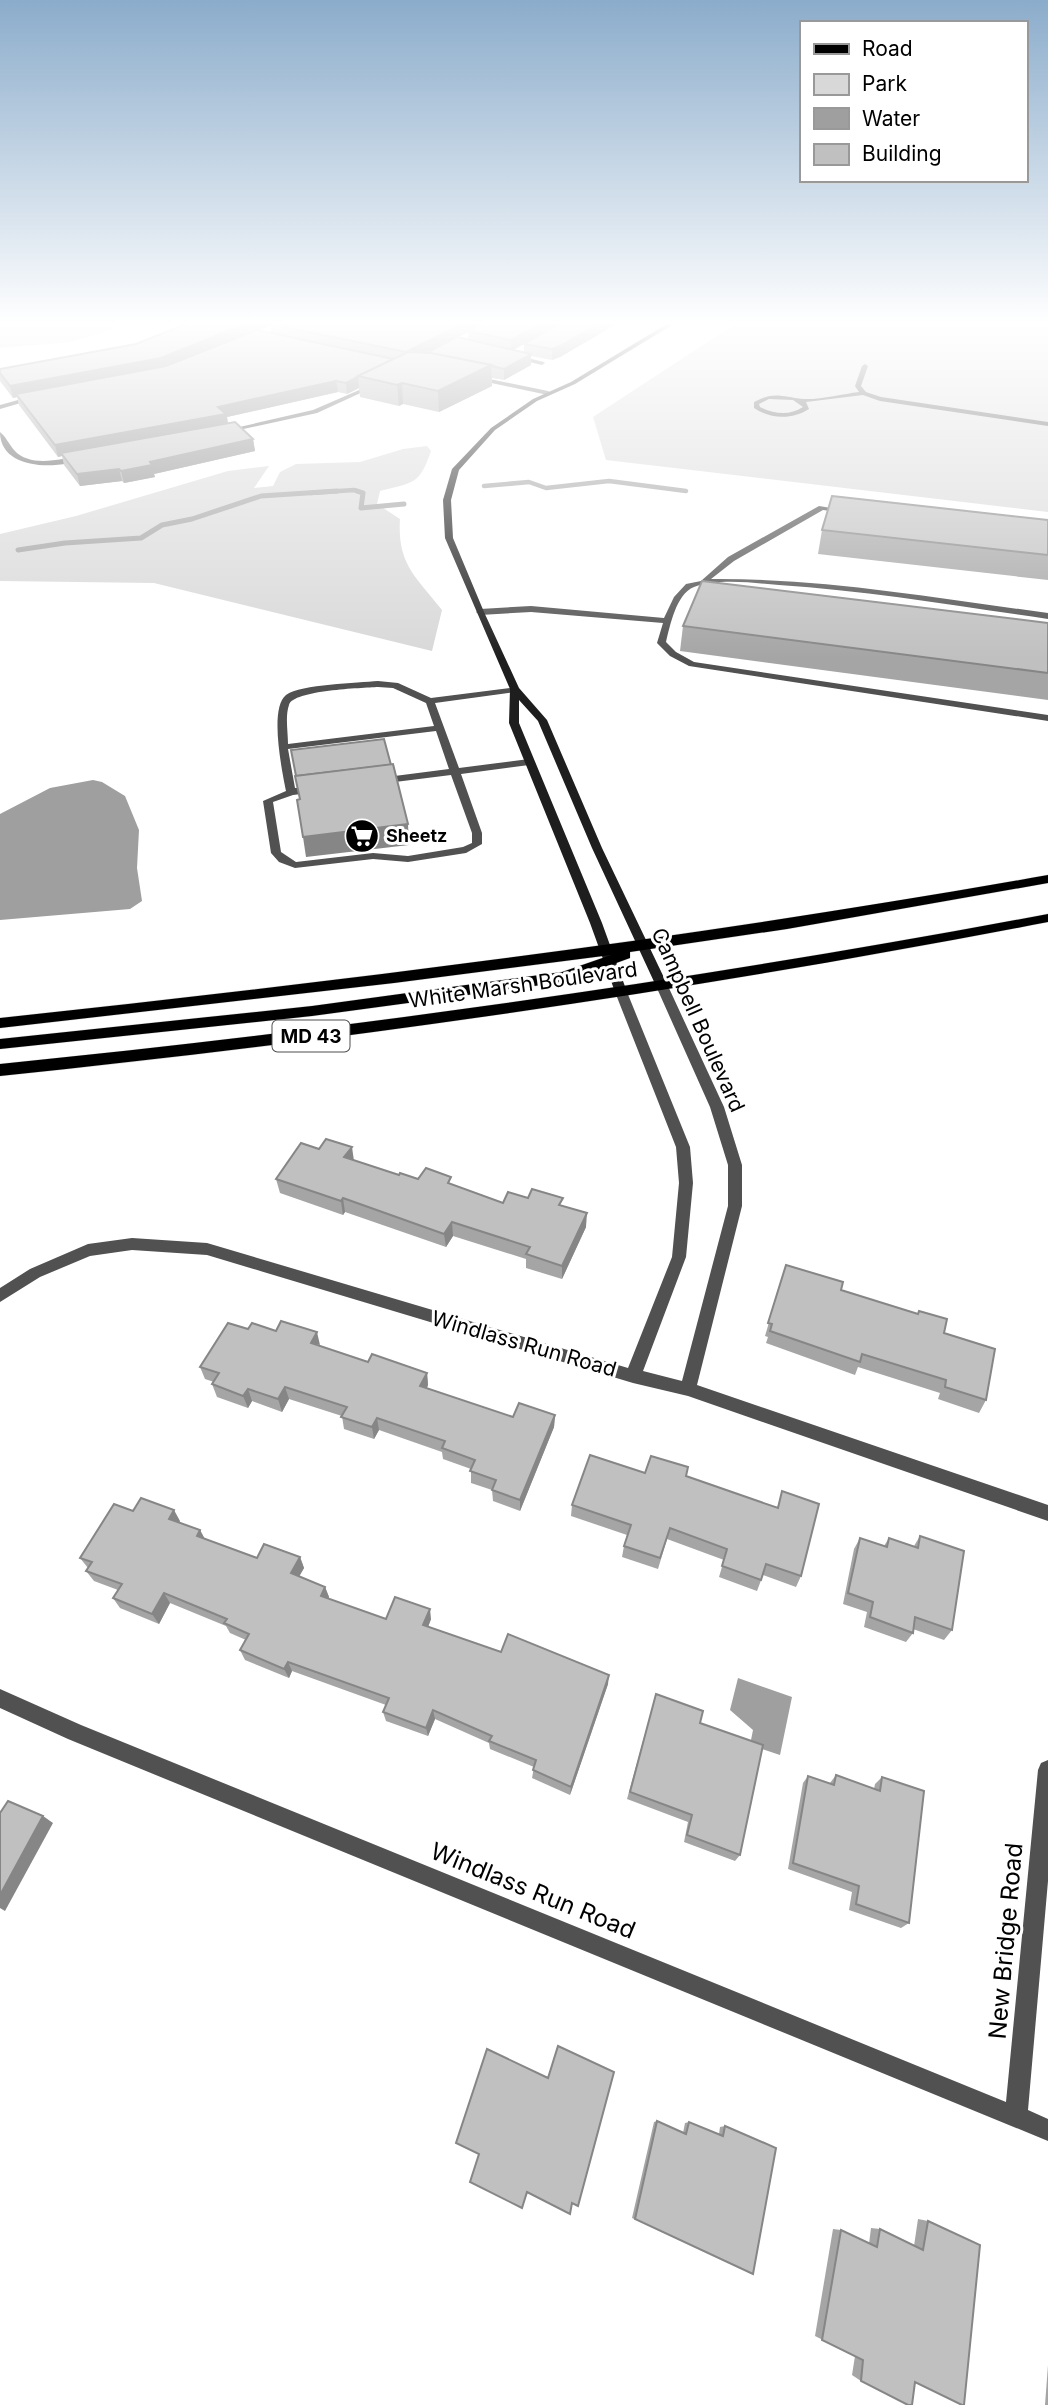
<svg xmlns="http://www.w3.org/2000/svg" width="1048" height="2405" viewBox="0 0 1048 2405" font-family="Inter,sans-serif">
<rect width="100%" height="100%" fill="#fff"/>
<g fill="#d8d8d8">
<polygon points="0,322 110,322 114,329 71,342 0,348"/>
<polygon points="738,322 1048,322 1048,512 606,460 593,417"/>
<path d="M 427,446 L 431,451 C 419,486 413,482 380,491 L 377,504 L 400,519 C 397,564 416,577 442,610 L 432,651 L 154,583 L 0,581 L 0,534 L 76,516 L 228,471 L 269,466 L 254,488 L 273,486 L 280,472 L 296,464 L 360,462 L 403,449 Z"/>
</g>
<g fill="#9f9f9f">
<polygon points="93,780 102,782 125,796 139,830 137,868 142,901 130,909 0,920 0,814 50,788"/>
<polygon points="738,1678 792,1697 780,1755 750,1745 753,1730 730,1710"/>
</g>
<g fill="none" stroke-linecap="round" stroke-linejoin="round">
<g stroke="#9f9f9f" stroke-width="4.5">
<polyline points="484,486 529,482 546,488 609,481 686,491"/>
<polyline points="310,493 354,490 363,493"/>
</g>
<g stroke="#9f9f9f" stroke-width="5">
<polyline points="357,491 363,493 361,508 404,504"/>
<polyline points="18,550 65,543 141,538 162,525 192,519 261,496 337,491"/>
</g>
<g stroke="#dbdbdb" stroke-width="1">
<g id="primary">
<path d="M 1048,875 L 1048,883 L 787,929 L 630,952 L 630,958 L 564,982 L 312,1016 L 0,1049 L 0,1039 L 312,1006 L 562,972 L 611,955 L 394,983 L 0,1028 L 0,1018 C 351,980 701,937 1048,875 Z"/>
<path d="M 1048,914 L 1048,922 C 701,989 352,1040 0,1076 L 0,1064 C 352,1029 701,979 1048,914 Z"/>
</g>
</g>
<g fill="#515151" fill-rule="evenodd">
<polygon points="515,355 544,362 545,363 542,365 513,358"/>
<path d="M 865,364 L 868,366 L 861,386 L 866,392 L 881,397 L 1048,422 L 1048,426 L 880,401 L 863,395 L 806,402 L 809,409 C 792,420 770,419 754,408 L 754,402 C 775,391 782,397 803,399 C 820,400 842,394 859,392 L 855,386 L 862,366 ZM 769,399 L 793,400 L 803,407 C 789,416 775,414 760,407 L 759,404 Z"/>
<path d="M 819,506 L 849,511 L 845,513 L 823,510 L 734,561 L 711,579 C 824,578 936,598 1048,613 L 1048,619 C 958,606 869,591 779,585 C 753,583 719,578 694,587 C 676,594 670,626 666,642 L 676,652 L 694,662 L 1048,715 L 1048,721 L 689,666 L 670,656 L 657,643 L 663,623 L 531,612 L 480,615 L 476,612 L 480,609 L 531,606 L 664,618 L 674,597 L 686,584 L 701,581 L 728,557 Z"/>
<path d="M 378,681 L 398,683 L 431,698 L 518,687 L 518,691 L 515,692 L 435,703 L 459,768 L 529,759 L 534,762 L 529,765 L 461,774 L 482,833 L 482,844 L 466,853 L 408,862 L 373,859 L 295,868 L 279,862 L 271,853 L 263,801 L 286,791 C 282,771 269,708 286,695 C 301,684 358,683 378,681 ZM 378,687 L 393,688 L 426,703 L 434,726 L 288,744 C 288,732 285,716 289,705 C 293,690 362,688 378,687 ZM 436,731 L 449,769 L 379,778 L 374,781 L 379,784 L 451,775 L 472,833 L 472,843 L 463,847 L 408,856 L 373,853 L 296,862 L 281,852 L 273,802 L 293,795 L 317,792 L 322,789 L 317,786 L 295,788 L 288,749 Z"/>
</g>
<g fill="#515151" fill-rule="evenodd">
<polygon points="475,376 548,391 551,393 548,395 473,379"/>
<polygon points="373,384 378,385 317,413 225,433 222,431 313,410"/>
<polygon points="36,395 38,398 0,409 0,405"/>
<path d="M 0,432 C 6,437 9,444 14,450 C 30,468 60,459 81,456 L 84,458 C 60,470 0,471 0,432 Z"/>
<polygon points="662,982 668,986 724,1107 742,1165 742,1206 697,1385 1048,1505 1048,1521 688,1396 633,1383 207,1255 132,1250 90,1256 40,1277 0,1302 0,1288 30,1269 88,1244 132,1238 207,1243 628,1368 672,1257 679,1183 676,1147 615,992 621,988 627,992 690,1147 693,1183 686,1257 643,1371 682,1381 728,1206 728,1165 710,1107 656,986"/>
<polygon points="0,1689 81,1725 1006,2102 1038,1770 1041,1763 1048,1760 1048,1881 1028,2110 1048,2119 1048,2141 68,1739 0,1708"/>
</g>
<polygon fill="#1e1e1e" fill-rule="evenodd" points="670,322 677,322 575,384 537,401 495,430 459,470 451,500 453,538 484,612 519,688 547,720 602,848 668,986 662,990 656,986 592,848 538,721 519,700 519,723 602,923 627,992 621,996 615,992 590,923 509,723 510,689 445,538 443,500 452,469 491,428 533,399 571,382"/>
<use href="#primary" fill="#000" fill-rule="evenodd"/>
</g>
<g fill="#a5a5a5" fill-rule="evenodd">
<path d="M 191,322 L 620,322 L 560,357 L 552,360 L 531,356 L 531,365 L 504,380 L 492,378 L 492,386 L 439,412 L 403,404 L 399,406 L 360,397 L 359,388 L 347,394 L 338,392 L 227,417 L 228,423 L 253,439 L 255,451 L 154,474 L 155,477 L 124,483 L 122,481 L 80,486 L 64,465 L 62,456 L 58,457 L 19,405 L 17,397 L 13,398 L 0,381 L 0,369 L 136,344 ZM 270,326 L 271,333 L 258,330 ZM 468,332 L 468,340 L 458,337 ZM 524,344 L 524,353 L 513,350 Z"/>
<polygon points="1048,520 1048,580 818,554 822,530"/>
<polygon points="1048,623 1048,700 680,651 683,626"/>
<polygon points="354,1160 399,1175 452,1185 503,1203 528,1198 562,1206 586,1227 562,1279 526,1268 526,1259 453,1236 446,1247 345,1212 343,1215 280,1193 276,1179"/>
<polygon points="786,1265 841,1290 944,1333 986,1400 979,1413 938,1399 940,1393 858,1367 855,1375 766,1343 768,1337 765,1336"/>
<polygon points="248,1329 320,1346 368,1362 427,1373 428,1385 427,1388 513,1417 555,1415 554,1427 520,1511 493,1501 492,1490 471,1483 471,1469 443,1459 442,1452 379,1430 374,1439 344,1429 342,1416 289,1399 282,1412 252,1401 248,1408 217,1397 212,1384 214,1382 205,1379 200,1367"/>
<polygon points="645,1473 686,1476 777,1508 782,1491 801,1576 796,1587 763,1575 757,1591 719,1577 724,1560 667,1539 658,1569 622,1557 624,1546 627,1535 571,1516 572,1505"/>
<polygon points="133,1511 180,1521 179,1522 200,1530 204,1538 257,1558 300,1557 304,1568 299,1576 325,1587 329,1597 328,1599 386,1619 431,1619 428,1627 501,1652 608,1684 570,1795 532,1778 534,1767 490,1749 489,1743 435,1719 428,1736 386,1721 383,1712 386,1705 292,1671 289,1678 245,1660 240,1650 246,1640 230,1633 226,1626 170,1603 159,1624 120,1608 113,1598 118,1590 94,1581 86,1571 88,1568 80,1558"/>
<polygon points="920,1536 952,1630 944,1640 913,1629 913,1633 906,1642 864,1627 867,1612 843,1604 854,1549 860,1538 884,1546 889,1538 914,1546"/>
<polygon points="656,1694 700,1723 740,1855 735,1861 684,1842 688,1822 627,1799"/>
<polygon points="836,1775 874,1789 875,1784 882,1777 909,1923 901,1928 849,1910 852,1892 788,1869 803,1783 808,1776 830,1783"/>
<polygon points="657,2121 683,2133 685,2123 689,2122 719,2134 720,2127 725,2126 753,2274 632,2218 654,2122"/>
<polygon points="918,2219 928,2221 915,2382 861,2381 852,2375 855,2356 815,2336 833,2229 841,2230 869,2244 871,2228 880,2229 914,2246"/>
<polygon points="1048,2365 1048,2405 1045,2405"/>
</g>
<g fill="#868686">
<polygon points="250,322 278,322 270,324 270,326 163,369 16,394 17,397 13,398 10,386"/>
<polygon points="466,322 488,322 407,363 406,352"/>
<polygon points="544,322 564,322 511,351 511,340"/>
<polygon points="602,322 620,322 560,357 552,360 552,349"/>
<polygon points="531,354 531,365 504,380 504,369"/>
<polygon points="491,365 492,386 439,412 438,391"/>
<polygon points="358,376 359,388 347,394 346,383"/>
<polygon points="336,381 338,392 227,417 228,426 61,453 62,456 58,457 55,445 218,407"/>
<polygon points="402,383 403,404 399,406 397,385"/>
<polygon points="253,439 255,451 154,474 155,477 124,483 121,471 150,462"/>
<polygon points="119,469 122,481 80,486 77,474"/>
<polygon points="408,824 409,845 306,857 303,837"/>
<polygon points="352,1147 354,1161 344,1157"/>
<polygon points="343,1198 345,1212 343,1215 341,1201"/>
<polygon points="587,1213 586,1227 562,1279 562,1266"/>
<polygon points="452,1222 453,1236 446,1247 444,1234"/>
<polygon points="317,1332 320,1345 311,1343"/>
<polygon points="427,1373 428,1385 422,1398 420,1386"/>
<polygon points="285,1387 289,1399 282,1412 278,1399"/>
<polygon points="248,1389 252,1401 248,1408 243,1396"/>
<polygon points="555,1415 554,1427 520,1511 520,1500"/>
<polygon points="377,1418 379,1430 374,1439 372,1427"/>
<polygon points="174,1510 180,1521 175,1530 169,1519"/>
<polygon points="200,1530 206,1541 197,1536"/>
<polygon points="300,1557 304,1568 295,1584 291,1573"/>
<polygon points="325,1587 329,1597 324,1606 321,1596"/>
<polygon points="164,1593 170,1603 159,1624 152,1614"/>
<polygon points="430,1609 431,1619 425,1635 423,1625"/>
<polygon points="288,1662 292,1671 289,1678 284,1669"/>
<polygon points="609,1675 608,1684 570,1795 571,1787"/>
<polygon points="433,1710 435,1719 428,1736 426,1728"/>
<polygon points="43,1816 53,1823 5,1911 0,1908 0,1895"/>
</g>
<g fill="#c0c0c0" stroke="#868686" stroke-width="2">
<polygon points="191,322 250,322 161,358 10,386 0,373 0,369 136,344"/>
<polygon points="274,322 466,322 406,352 270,324"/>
<polygon points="485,322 544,322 511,340 468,331"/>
<polygon points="563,322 602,322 560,346 552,349 524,344"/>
<polygon points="257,330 393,359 346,383 336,381 218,407 226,414 55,445 16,394 166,366"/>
<polygon points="457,337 531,354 504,369 492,366 491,365 426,353"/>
<polygon points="408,352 431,353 491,365 438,391 402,383 397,385 358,376"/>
<polygon points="235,422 253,439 150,462 152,465 121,471 119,469 77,474 61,453"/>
<polygon points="832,496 1048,520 1048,555 822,530"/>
<polygon points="702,581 1048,623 1048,673 683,626"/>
<polygon points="384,739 391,765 296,776 291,750"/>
<polygon points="393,764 408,824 303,837 297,800 300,799 295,776"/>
<polygon points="326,1139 352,1147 344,1157 399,1175 400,1173 418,1179 426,1168 451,1177 448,1183 503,1203 508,1192 528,1198 532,1189 563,1198 559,1205 587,1213 562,1266 526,1254 530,1247 452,1222 444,1234 343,1198 341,1201 276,1179 301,1143 319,1149"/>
<polygon points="786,1265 843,1282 841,1290 918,1314 919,1311 947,1319 944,1333 995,1349 986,1400 945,1387 946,1380 862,1354 860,1362 770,1331 772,1324 768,1323"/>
<polygon points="281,1321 317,1332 311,1343 368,1362 372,1354 427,1373 420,1386 513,1417 519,1403 555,1415 520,1500 492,1490 496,1480 470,1471 475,1460 442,1448 445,1441 377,1418 372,1427 341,1417 347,1407 285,1387 278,1399 248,1389 243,1396 212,1384 219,1373 200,1367 228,1323 248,1329 252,1323 276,1331"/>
<polygon points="590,1455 645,1473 651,1456 688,1467 686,1476 778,1508 782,1491 819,1504 801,1576 766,1564 761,1580 722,1566 727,1549 670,1528 660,1558 624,1546 631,1525 572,1505"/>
<polygon points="141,1498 174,1510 169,1519 200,1530 197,1536 257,1558 264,1544 300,1557 291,1573 325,1587 321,1596 386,1619 395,1597 430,1609 423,1625 501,1652 508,1634 609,1675 571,1787 533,1770 536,1760 489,1741 492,1736 433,1710 426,1728 383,1712 389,1698 288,1662 284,1669 240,1650 249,1634 224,1623 227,1619 164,1593 152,1614 113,1598 122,1584 86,1571 92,1562 80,1558 114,1504 133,1511"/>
<polygon points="920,1536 964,1551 952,1630 915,1617 913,1633 870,1617 873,1602 848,1593 860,1538 887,1547 889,1538 918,1548"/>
<polygon points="656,1694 703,1711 700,1723 763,1745 740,1855 687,1835 692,1815 630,1792"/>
<polygon points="836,1775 880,1791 882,1777 924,1791 909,1923 856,1904 859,1886 793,1863 808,1776 834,1785"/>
<polygon points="8,1801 43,1816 0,1895 0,1813"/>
<polygon points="558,2046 614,2072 578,2206 572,2203 570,2214 527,2192 522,2208 470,2182 479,2154 456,2143 487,2049 548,2078"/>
<polygon points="657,2121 686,2134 689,2122 723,2136 725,2126 776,2148 753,2274 635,2219"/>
<polygon points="928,2221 980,2245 964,2405 962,2405 915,2382 912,2405 908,2405 861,2381 863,2360 822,2340 841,2230 877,2247 880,2229 923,2250"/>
</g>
<linearGradient id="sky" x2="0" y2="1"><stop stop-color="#8baccb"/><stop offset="0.49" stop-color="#fff"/><stop offset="1" stop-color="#fff" stop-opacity="0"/></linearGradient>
<rect width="1048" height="659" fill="url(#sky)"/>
<defs>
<g id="supermarket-disc" transform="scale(1.75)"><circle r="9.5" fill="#000" stroke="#fff"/><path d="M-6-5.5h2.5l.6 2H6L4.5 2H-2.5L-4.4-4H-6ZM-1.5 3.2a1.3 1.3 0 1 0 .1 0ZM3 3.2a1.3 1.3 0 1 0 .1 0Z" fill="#fff"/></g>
</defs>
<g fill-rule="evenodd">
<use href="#supermarket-disc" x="362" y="836"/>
</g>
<g text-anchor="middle" stroke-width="6" stroke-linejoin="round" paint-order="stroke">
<g font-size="18" font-weight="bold" fill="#000" stroke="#fff" text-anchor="start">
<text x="386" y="842">Sheetz</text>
</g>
<rect fill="#fff" stroke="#4c4c4c" stroke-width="2" x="272.5" y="1020.5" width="77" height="31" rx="5"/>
<g font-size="19" font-weight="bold" fill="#000">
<text x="311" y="1043">MD 43</text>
</g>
<g font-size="21" fill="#000" stroke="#fff">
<text transform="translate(523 985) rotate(-8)" y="7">White Marsh Boulevard</text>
<text transform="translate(698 1020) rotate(66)" y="7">Campbell Boulevard</text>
<text transform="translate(524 1344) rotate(16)" y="7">Windlass Run Road</text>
</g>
<g font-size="24" fill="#000" stroke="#fff">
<text transform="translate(533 1891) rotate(22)" y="8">Windlass Run Road</text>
<text transform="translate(1006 1941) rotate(-85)" y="8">New Bridge Road</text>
</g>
</g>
<rect x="800" y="21" width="228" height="161" fill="#ffffff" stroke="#999999" stroke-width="2"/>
<rect x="814" y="44" width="35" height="10" fill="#000000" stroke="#999999" stroke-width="2"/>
<text x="862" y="56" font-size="21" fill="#000000">Road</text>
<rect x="814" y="74" width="35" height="21" fill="#d8d8d8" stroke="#999999" stroke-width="2"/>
<text x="862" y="91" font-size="21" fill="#000000">Park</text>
<rect x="814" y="108" width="35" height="21" fill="#9f9f9f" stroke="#999999" stroke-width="2"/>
<text x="862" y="126" font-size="21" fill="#000000">Water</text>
<rect x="814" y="144" width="35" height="21" fill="#c0c0c0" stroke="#999999" stroke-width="2"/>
<text x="862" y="161" font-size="21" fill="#000000">Building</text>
</svg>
